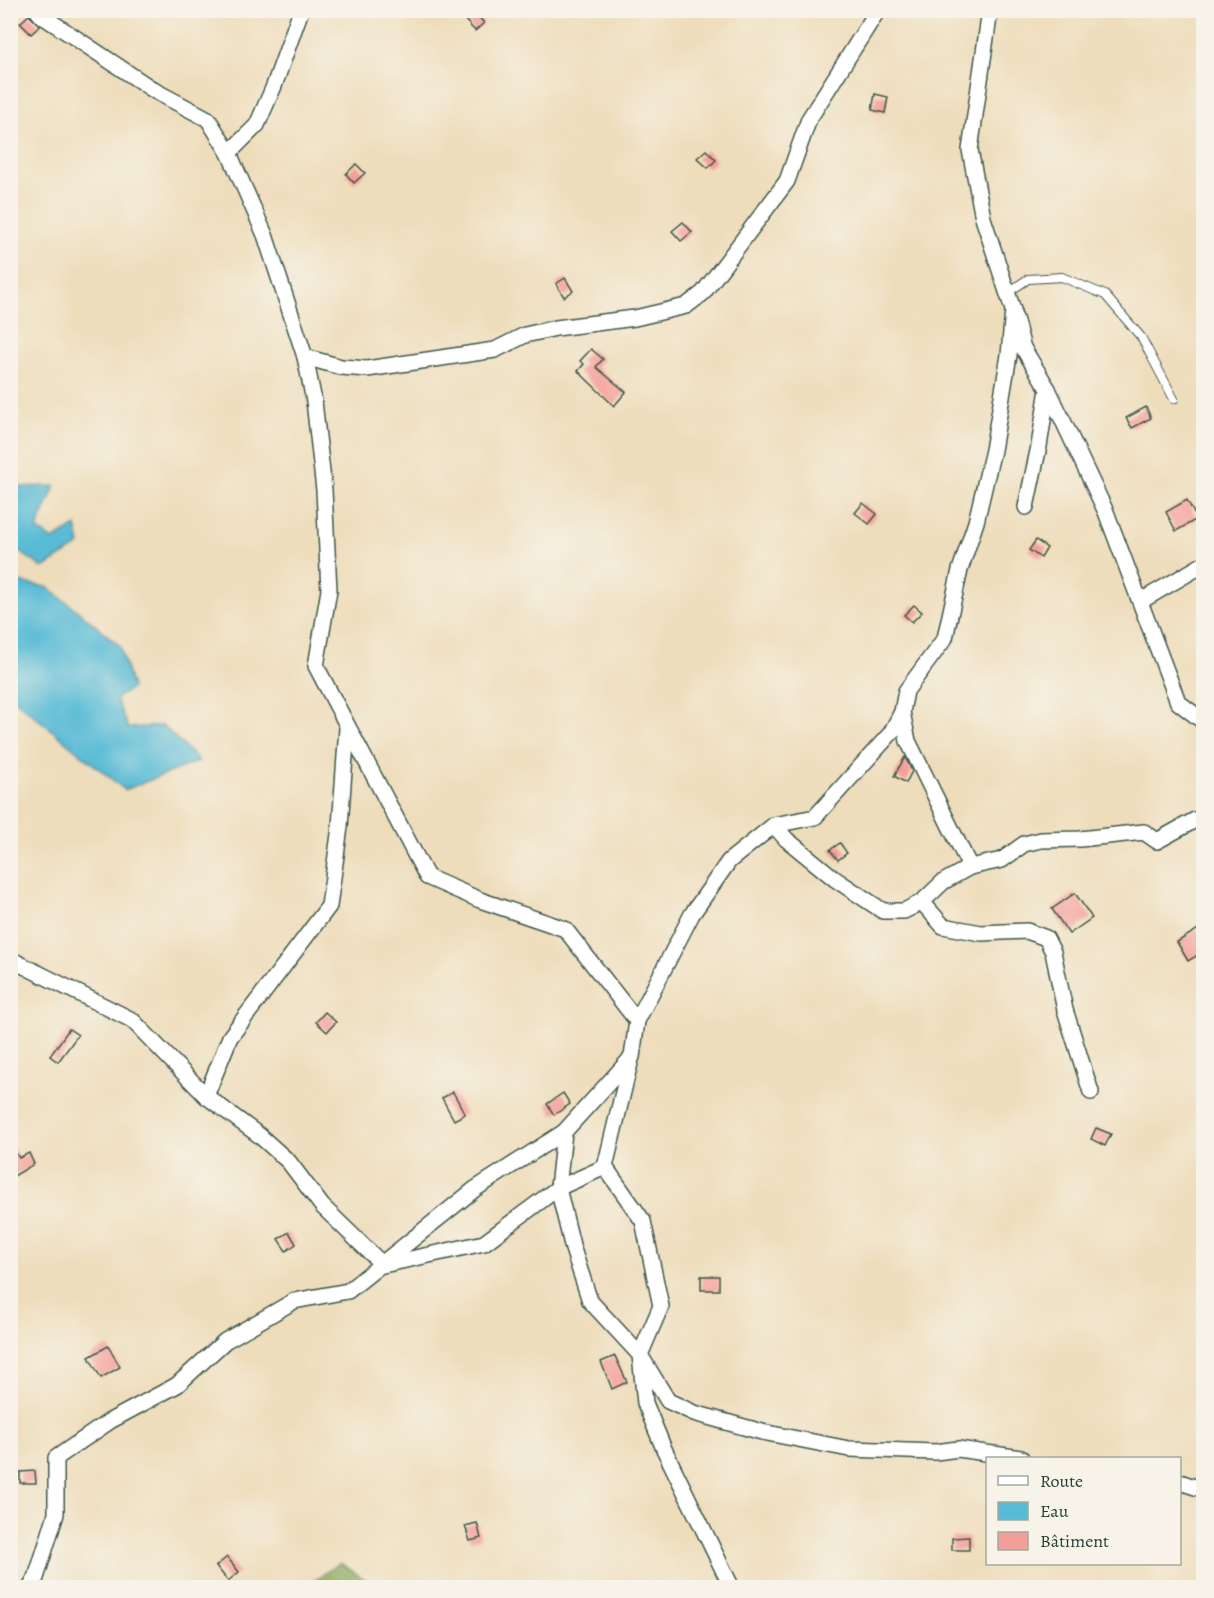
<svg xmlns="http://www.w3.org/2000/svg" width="1214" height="1598" viewBox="0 0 1214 1598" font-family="Alegreya,serif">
<rect width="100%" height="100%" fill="#f7f3e8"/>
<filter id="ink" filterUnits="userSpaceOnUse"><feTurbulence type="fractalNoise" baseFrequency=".0167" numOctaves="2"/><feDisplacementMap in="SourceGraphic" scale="12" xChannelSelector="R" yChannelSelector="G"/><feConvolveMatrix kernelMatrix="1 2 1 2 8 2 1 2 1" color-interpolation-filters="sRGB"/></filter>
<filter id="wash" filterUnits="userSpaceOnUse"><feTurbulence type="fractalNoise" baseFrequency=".008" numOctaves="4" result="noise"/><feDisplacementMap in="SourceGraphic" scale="24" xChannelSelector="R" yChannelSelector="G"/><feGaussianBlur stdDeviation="1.35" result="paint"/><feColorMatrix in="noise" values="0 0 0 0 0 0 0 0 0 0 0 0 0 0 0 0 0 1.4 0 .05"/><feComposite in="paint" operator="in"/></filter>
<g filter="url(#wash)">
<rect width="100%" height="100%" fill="#edb"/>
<polygon fill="#89a85c" stroke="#547248" stroke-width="1.5" points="340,1563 377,1587 304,1587"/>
<g fill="#58bbd6" stroke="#3c7c85" stroke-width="1.5">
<polygon points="55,486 37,529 53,540 76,526 80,545 43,568 16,549 11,555 11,487"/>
<polygon points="11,579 12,581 47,587 78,611 120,646 132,688 116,699 128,728 163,726 199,761 125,790 11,697"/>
</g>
<g id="blocks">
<g fill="#f49e98">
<polygon points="473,11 484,23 475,31 464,19"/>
<polygon points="29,15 40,26 31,34 20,23"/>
<polygon points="875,94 888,97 885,113 872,110"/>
<polygon points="706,150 716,160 708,168 697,158"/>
<polygon points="356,164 365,173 354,183 346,174"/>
<polygon points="683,222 692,232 681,241 672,231"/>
<polygon points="565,278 573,291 564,297 556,284"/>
<polygon points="591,349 603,359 596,367 626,392 614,406 578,371 584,364 580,361"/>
<polygon points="1146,407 1151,418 1132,428 1126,418"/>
<polygon points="1187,500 1197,519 1176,531 1166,512"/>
<polygon points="863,503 877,514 869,524 855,513"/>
<polygon points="1036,540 1047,548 1041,558 1029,550"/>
<polygon points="914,605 922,612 912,622 904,615"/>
<polygon points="905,757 912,771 906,783 894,776"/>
<polygon points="840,843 847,853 838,860 830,850"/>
<polygon points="1075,893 1092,918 1069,934 1052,909"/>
<polygon points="1203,926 1203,952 1188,961 1177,942"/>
<polygon points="325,1012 336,1022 327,1032 316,1022"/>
<polygon points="69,1029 78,1035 58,1062 50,1056"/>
<polygon points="453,1092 465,1114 454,1120 442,1098"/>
<polygon points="563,1093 570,1104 554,1115 547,1104"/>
<polygon points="1096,1128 1111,1134 1105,1146 1091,1139"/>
<polygon points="10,1143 19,1158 29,1153 34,1164 14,1176 10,1170"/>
<polygon points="289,1232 296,1244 286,1251 278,1239"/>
<rect x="701" y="1276" width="18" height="14"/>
<polygon points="108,1346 120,1367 101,1378 89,1357"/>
<polygon points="615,1356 627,1382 612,1389 601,1362"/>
<polygon points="35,1471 36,1483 20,1483 20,1472"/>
<polygon points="477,1523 481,1538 470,1541 465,1526"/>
<polygon points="969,1537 969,1550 952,1550 952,1538"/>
<polygon points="227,1557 239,1572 228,1581 216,1566"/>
</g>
</g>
</g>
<g filter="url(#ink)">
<use href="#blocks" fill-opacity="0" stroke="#3e5548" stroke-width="1.5"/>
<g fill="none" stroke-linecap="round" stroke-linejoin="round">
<g stroke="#3e5548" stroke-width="10">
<polyline id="service" points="1007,293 1028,279 1062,277 1105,295 1141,337 1174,399"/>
</g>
<g stroke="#3e5548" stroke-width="18">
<g id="minor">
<polyline points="37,10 41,15 155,91 208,119 229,153 265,235 305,357 314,401 324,490 329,590 316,666 427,877 480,900 565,929 637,1021"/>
<polyline points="229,153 257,125 274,86 301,10"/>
<polyline points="1015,318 1023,348 1048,389 1039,446 1026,507"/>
<polyline points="305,357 341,367 367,369 495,350 525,335 556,328 635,318 686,306 703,293 787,181 809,119 878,10"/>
<polyline points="1048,389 1106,512 1178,702 1204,722"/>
<polyline points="1141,601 1204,564"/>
<polyline points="774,825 786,839 835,879 883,911 904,911 922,902 943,882 970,867 908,741 902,712"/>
<polyline points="970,867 1002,860 1024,844 1041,840 1080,839 1144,832 1157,841 1195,820 1204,819"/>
<polyline points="922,902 943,926 981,933 1027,931 1046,938 1053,952 1065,1010 1091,1092"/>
<polyline points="10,959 132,1020 206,1096 260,1136 289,1162 322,1206 383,1265 484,1243 558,1188 605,1167"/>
<polyline points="631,1059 605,1167 643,1221 661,1306 640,1355 668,1401 694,1413 762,1432 849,1449 936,1452 958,1449 1021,1458"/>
<polyline points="206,1096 230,1037 329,906 340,827 347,728"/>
<polyline points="564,1132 558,1188 573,1249 590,1301 640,1355 645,1403 664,1449 732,1588"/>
<polyline points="1180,1482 1204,1490"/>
<polyline points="30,1588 36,1578 56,1514 56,1458 110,1421 177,1385 225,1341 294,1301 348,1291 475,1189 564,1132 632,1057 637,1021 692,914 729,861 774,825 815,817 891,733 902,712 906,691 945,638 960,570 976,522 993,450 1009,355 1013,310 983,218 970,150 990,10"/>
</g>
</g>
<use href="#service" stroke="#fff" stroke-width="8"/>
<use href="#minor" stroke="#fff" stroke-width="15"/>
</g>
</g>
<rect width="1214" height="1598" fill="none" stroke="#f7f3e8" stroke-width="36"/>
<rect x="986" y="1457" width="195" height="108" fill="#f7f3e8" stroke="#a1aaa0" stroke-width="1.5"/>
<rect x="998" y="1476" width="30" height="9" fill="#ffffff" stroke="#a1aaa0" stroke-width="1.5"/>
<text x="1040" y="1487" font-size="18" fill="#1f3d34">Route</text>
<rect x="998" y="1502" width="30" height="18" fill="#58bbd6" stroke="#a1aaa0" stroke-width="1.5"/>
<text x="1040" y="1517" font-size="18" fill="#1f3d34">Eau</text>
<rect x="998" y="1532" width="30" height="18" fill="#f49e98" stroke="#a1aaa0" stroke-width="1.5"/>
<text x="1040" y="1547" font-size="18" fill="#1f3d34">Bâtiment</text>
</svg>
